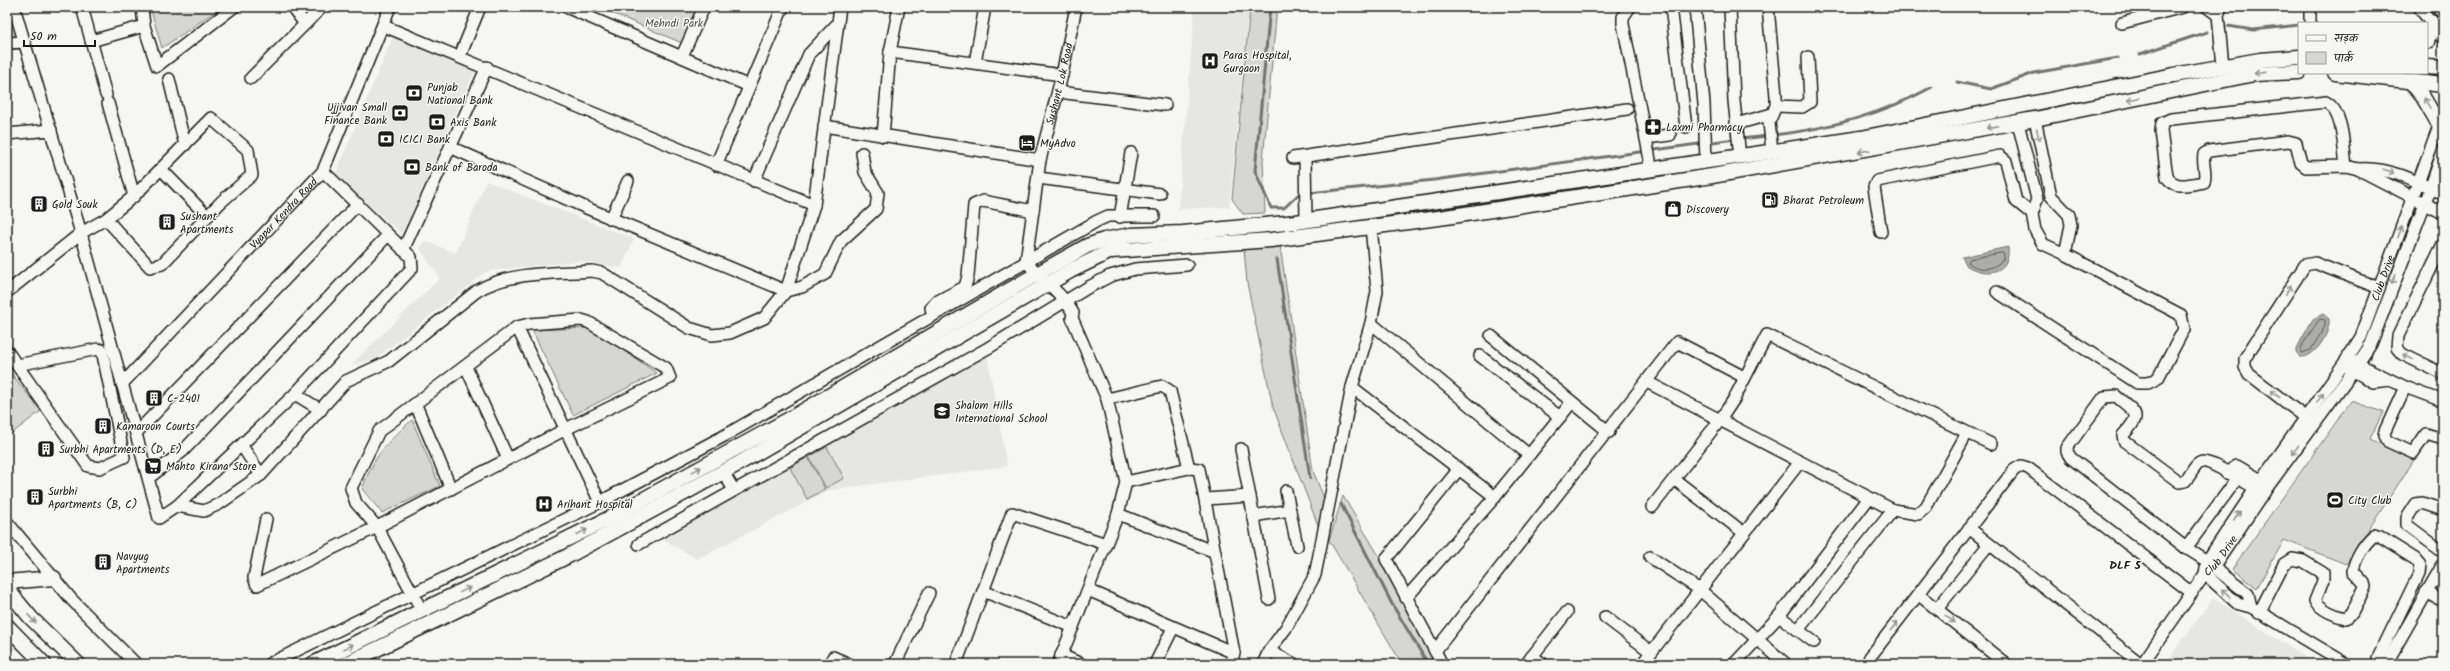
<svg xmlns="http://www.w3.org/2000/svg" width="2450" height="671" viewBox="0 0 2450 671" font-family="Kalam,'Playpen Sans Deva',sans-serif">
<rect width="100%" height="100%" fill="#f6f6f2"/>
<filter id="ink" filterUnits="userSpaceOnUse"><feTurbulence type="fractalNoise" baseFrequency=".025" numOctaves="2"/><feDisplacementMap in="SourceGraphic" scale="8" xChannelSelector="R" yChannelSelector="G"/><feConvolveMatrix kernelMatrix="1 2 1 2 8 2 1 2 1" color-interpolation-filters="sRGB"/></filter>
<g filter="url(#ink)">
<g fill="#e6e6e2">
<polygon points="1195,7 1249,7 1229,207 1178,209"/>
<polygon points="394,34 475,70 402,234 335,175"/>
<polygon points="486,181 634,239 621,268 579,261 487,271 375,359 351,365 440,278 420,249 424,241 456,253"/>
<polygon points="987,355 1007,466 830,490 697,559 660,538"/>
<polygon points="2213,598 2316,664 2165,664"/>
</g>
<g fill="#d6d6d2" stroke="#797977">
<polygon points="7,7 9,7 22,49 7,50"/>
<polygon points="150,7 222,7 162,48"/>
<polygon points="598,7 698,7 682,43"/>
<polygon points="1250,7 1277,7 1263,160 1265,213 1243,214 1232,199"/>
<polygon points="1280,245 1313,471 1326,503 1319,528 1273,407 1247,283 1244,249"/>
<polygon points="590,328 657,373 573,415 532,330"/>
<polygon points="7,368 41,411 7,437"/>
<polygon points="2351,401 2383,412 2370,439 2414,460 2346,564 2284,540 2257,588 2232,569"/>
<path d="M 412,420 L 440,486 L 382,513 L 362,489 C 374,456 386,443 412,420 Z"/>
<polygon points="827,447 844,478 826,488 809,457"/>
<polygon points="808,457 825,489 807,499 790,468"/>
<polygon points="1343,496 1381,559 1438,664 1402,664 1329,540"/>
</g>
<g fill="#acaca9" stroke="#727271">
<path d="M 2008,247 C 2011,274 1986,277 1967,266 L 1962,257 Z"/>
<path d="M 2323,314 L 2329,319 C 2331,332 2315,359 2300,357 L 2296,352 L 2296,349 L 2313,319 Z"/>
</g>
<g fill="none" stroke-linecap="round" stroke-linejoin="round">
<g stroke="#565654" stroke-width="1">
<path d="M 2002,253 L 2004,254 L 2003,259 C 1995,270 1978,272 1968,262 L 1970,259 Z"/>
<polygon points="2320,319 2325,320 2325,326 2311,350 2302,353 2300,349"/>
</g>
<g stroke="#727271" stroke-width="3">
<polyline points="1270,7 1255,171 1271,208 1284,208 1299,194 1303,194"/>
<polyline points="2228,26 2253,30 2299,25"/>
<polyline points="2140,54 2207,32"/>
<polyline points="1957,82 1991,89 2034,73 2118,58"/>
<path d="M 1773,135 C 1828,129 1883,114 1932,87"/>
<polyline points="1741,139 1767,136"/>
<polyline points="1308,193 1434,180 1735,139"/>
<polyline points="1277,259 1310,478"/>
<polyline points="1341,504 1392,604 1428,664"/>
</g>
<g stroke="#1c1c1c" stroke-width="14">
<g id="minor">
<polyline points="14,7 81,233 159,518 177,506 295,394 412,268 411,257 323,171"/>
<polyline points="82,7 106,95"/>
<polyline points="292,7 305,24"/>
<polyline points="566,7 749,86"/>
<polyline points="1630,7 1623,17 1623,24 1647,144 1650,160 1648,169"/>
<polyline points="1671,7 1686,127"/>
<polyline points="1695,7 1704,104 1706,162"/>
<polyline points="1730,7 1734,101 1740,157"/>
<polyline points="1768,7 1776,96 1776,106 1769,122 1772,152"/>
<polyline points="2207,7 2218,15"/>
<polyline points="2221,7 2218,15 2223,66"/>
<polyline points="2310,7 2310,23"/>
<polyline points="2419,7 2443,39"/>
<polyline points="2437,7 2443,14"/>
<polyline points="2122,23 2183,7"/>
<polyline points="144,26 157,66 234,7"/>
<polyline points="384,26 814,205"/>
<polyline points="91,41 144,26 142,7"/>
<polyline points="7,43 24,42"/>
<polyline points="890,52 1062,75"/>
<polyline points="460,56 480,7"/>
<polyline points="682,56 704,7"/>
<polyline points="975,63 985,7"/>
<polyline points="251,78 322,7"/>
<polyline points="169,79 185,145"/>
<polyline points="1058,92 1165,105"/>
<polyline points="108,103 134,196"/>
<polyline points="1776,106 1802,107 1810,102 1808,57"/>
<polyline points="2018,123 2037,199 2032,214 2035,230 2043,244 2065,254"/>
<polyline points="1736,124 1772,114"/>
<polyline points="824,126 1040,160"/>
<polyline points="7,134 51,130"/>
<polyline points="883,136 890,52 899,7"/>
<polyline points="1646,138 1670,135"/>
<polyline points="450,147 589,209 786,291 802,287 825,274 841,241 876,209 878,193 865,172 862,153"/>
<polyline points="1305,157 1306,220"/>
<polyline points="1293,158 1627,109"/>
<polyline points="716,165 783,7"/>
<path d="M 2346,166 C 2343,147 2344,112 2326,102 L 2171,119 L 2162,123 L 2161,131 L 2167,177 C 2175,190 2191,184 2204,182 C 2207,172 2202,163 2204,154 L 2209,151 L 2288,141 L 2296,143 L 2301,163 L 2306,167 L 2346,166 L 2358,169 L 2443,213"/>
<polyline points="161,169 207,216"/>
<path d="M 2358,169 C 2388,166 2416,181 2443,194"/>
<polyline points="1038,178 1160,194"/>
<polyline points="754,181 809,54 838,23"/>
<polyline points="1120,217 1131,153"/>
<polyline points="611,219 628,181"/>
<polyline points="1881,232 1874,187 1877,181 2000,156 2006,161 2016,201 2032,214"/>
<polyline points="2443,244 2398,336 2397,348 2402,354 2443,374"/>
<polyline points="403,250 487,67"/>
<polyline points="7,292 81,233 106,219 134,196 211,118 248,150 252,175 221,202 162,264 150,267 106,219"/>
<polyline points="1997,292 2137,383 2148,383 2158,378 2184,329 2181,315 2065,254 2071,225 2069,215 2051,196 2035,119"/>
<polyline points="933,315 931,308 936,302 965,287 968,276 974,205 983,201 1033,211"/>
<polyline points="1371,323 1529,455"/>
<polyline points="517,327 598,498"/>
<polyline points="1491,336 1609,432"/>
<polyline points="7,351 88,466 100,468 124,457 102,350 98,349 17,365"/>
<polyline points="1480,356 1560,417"/>
<polyline points="2352,361 2405,387 2443,401"/>
<polyline points="466,367 508,459"/>
<polyline points="2347,367 2373,382 2390,380"/>
<polyline points="1647,382 1893,510 1918,514 1926,507 1967,433"/>
<path id="s1" d="M 122,384 L 323,171 L 390,7"/>
<polyline points="1352,387 1495,497"/>
<polyline points="2405,387 2385,431 2384,436 2387,441 2413,453 2426,434 2443,439"/>
<polyline points="295,394 321,410"/>
<polyline points="1107,399 1162,386 1170,391 1189,468"/>
<polyline points="416,405 451,489"/>
<polyline points="2310,421 2249,374 2245,367 2245,358 2305,265 2315,263 2379,288"/>
<polyline points="137,432 358,204"/>
<polyline points="242,446 261,475"/>
<polyline points="1241,449 1269,599"/>
<polyline points="723,472 734,490"/>
<polyline points="2226,473 2237,466 2268,484"/>
<polyline points="150,477 183,451 388,235"/>
<polyline points="1674,479 1744,533"/>
<path d="M 2237,479 L 2186,548 L 2071,458 L 2067,452 L 2067,448 L 2104,397 L 2116,396 C 2135,413 2144,413 2123,435 L 2124,441 L 2179,482 L 2185,481 C 2191,476 2194,464 2202,462 C 2211,460 2253,488 2264,493"/>
<polyline points="1126,482 1189,468 1199,469 1234,653 1231,664"/>
<polyline points="1286,491 1297,546"/>
<polyline points="1206,499 1250,496"/>
<path d="M 177,506 L 204,511 L 219,504 L 261,475 L 346,381 L 389,361 L 477,291 C 510,271 554,274 592,271 L 602,273 L 689,328 L 712,335 L 730,333 L 764,318 L 786,291 L 814,205 L 840,7"/>
<polyline points="1652,507 1720,420 1734,399 1767,335 1991,444"/>
<polyline points="2443,510 2422,503 2416,504 2407,518 2407,525 2443,552"/>
<polyline points="1118,514 1215,552"/>
<polyline points="1253,516 1290,510"/>
<polyline points="266,519 254,578 257,585 377,527 566,429 670,378 666,368 588,322 581,320 529,324 517,327 379,431 351,488 356,503 377,527 422,611"/>
<polyline points="7,522 72,600 136,664"/>
<polyline points="1969,528 2141,664"/>
<polyline points="639,544 988,348 1087,288 1110,276 1135,269 1187,265"/>
<polyline points="2186,548 2207,561"/>
<polyline points="1650,557 1700,590 1786,664"/>
<polyline points="2213,567 2248,594 2251,607"/>
<path id="s2" d="M 2205,574 L 2207,561 L 2251,495 L 2347,359 L 2361,337 L 2443,115"/>
<polyline points="2205,574 2238,604 2251,607 2347,664"/>
<polyline points="1088,590 1234,653"/>
<polyline points="983,591 1073,627"/>
<polyline points="2426,592 2443,601"/>
<polyline points="1919,595 2006,664"/>
<polyline points="1406,598 1495,497 1572,402"/>
<polyline points="1937,609 1989,544"/>
<path d="M 2259,613 L 2284,564 L 2292,559 L 2303,561 L 2323,573 L 2323,581 L 2315,601 C 2322,610 2335,616 2346,618 L 2352,613 L 2365,587 L 2364,583 L 2353,571 C 2355,558 2364,544 2374,535 L 2380,537 L 2415,559 L 2420,565 L 2419,574 L 2378,658 L 2379,664"/>
<polyline points="1779,616 1814,642"/>
<polyline points="1605,617 1651,652"/>
<polyline points="1798,630 1893,510"/>
<polyline points="1269,651 1294,664"/>
<polyline points="1435,651 1677,342 1744,377"/>
<polyline points="1061,655 1081,664"/>
<polyline points="1532,656 1543,664"/>
<polyline points="833,657 849,664"/>
<polyline points="269,664 600,502 724,436 1097,221 1108,216 1154,216"/>
<polyline points="895,664 929,593"/>
<polyline points="956,664 1012,513 1106,544"/>
<path id="s3" d="M 1058,664 L 1118,514 L 1126,482 L 1107,399 L 1072,318 L 1073,313 C 1062,292 1041,280 1026,261 L 1040,160 L 1062,75 L 1076,7"/>
<polyline points="1155,664 1173,628"/>
<polyline points="1263,664 1269,651 1286,628 1315,575 1352,387 1371,323 1377,291 1371,226"/>
<polyline points="1442,664 1386,559 1459,469"/>
<polyline points="1526,664 1567,612"/>
<polyline points="1642,664 1800,462"/>
<polyline points="1734,664 1779,616 1869,498"/>
<polyline points="1867,664 1870,657 2014,470 2021,466 2028,468 2192,593"/>
<path id="s4" d="M 2142,664 L 2205,574 L 2215,565 L 2269,485 L 2353,371 L 2371,344 L 2427,198 L 2443,151"/>
<polyline points="2386,664 2443,564"/>
</g>
</g>
<g stroke="#1c1c1c" stroke-width="17">
<g id="major">
<polyline points="2427,42 2431,22"/>
<polyline points="2427,67 2443,68"/>
<polyline points="2335,73 2443,85"/>
<polyline points="2411,82 2423,97 2440,126"/>
<polyline points="7,582 54,578"/>
<polyline points="7,589 31,618 78,664"/>
<polyline points="7,626 44,664"/>
<polyline points="313,664 608,519 786,421 1037,274 1087,246 1104,240 1131,235 1183,233 1296,222 1762,153 1861,138 2174,75 2260,60 2299,57"/>
<polyline points="346,664 568,556 736,465 1072,270 1111,251 1271,240 1446,217 1712,176 2035,119 2254,74 2299,72"/>
</g>
</g>
<use href="#minor" stroke="#f6f6f2" stroke-width="11"/>
<use href="#major" stroke="#f6f6f2" stroke-width="14"/>
</g>
<defs><path id="oneway-shaft" d="M-6 0H5M1.5-3L5.5 0L1.5 3" fill="none" stroke-width="1.6" stroke-linecap="round" stroke-linejoin="round"/></defs>
<g stroke="#949492">
<use href="#oneway-shaft" transform="translate(2260 73) rotate(174)"/>
<use href="#oneway-shaft" transform="translate(2133 99) rotate(168)"/>
<use href="#oneway-shaft" transform="translate(2427 103) rotate(-120)"/>
<use href="#oneway-shaft" transform="translate(1992 127) rotate(169)"/>
<use href="#oneway-shaft" transform="translate(2038 135) rotate(78)"/>
<use href="#oneway-shaft" transform="translate(1864 151) rotate(170)"/>
<use href="#oneway-shaft" transform="translate(2389 171) rotate(18)"/>
<use href="#oneway-shaft" transform="translate(2400 232) rotate(-70)"/>
<use href="#oneway-shaft" transform="translate(2394 279) rotate(112)"/>
<use href="#oneway-shaft" transform="translate(2288 290) rotate(-58)"/>
<use href="#oneway-shaft" transform="translate(2408 357) rotate(-154)"/>
<use href="#oneway-shaft" transform="translate(2275 394) rotate(-143)"/>
<use href="#oneway-shaft" transform="translate(2320 398) rotate(-54)"/>
<use href="#oneway-shaft" transform="translate(2295 450) rotate(127)"/>
<use href="#oneway-shaft" transform="translate(696 470) rotate(-29)"/>
<use href="#oneway-shaft" transform="translate(2237 516) rotate(-57)"/>
<use href="#oneway-shaft" transform="translate(582 532) rotate(-26)"/>
<use href="#oneway-shaft" transform="translate(465 590) rotate(-26)"/>
<use href="#oneway-shaft" transform="translate(2226 593) rotate(-138)"/>
<use href="#oneway-shaft" transform="translate(32 619) rotate(47)"/>
<use href="#oneway-shaft" transform="translate(1950 619) rotate(38)"/>
<use href="#oneway-shaft" transform="translate(1894 626) rotate(-51)"/>
<use href="#oneway-shaft" transform="translate(348 647) rotate(-26)"/>
</g>
</g>
<defs>
<g id="hospital-square" transform="scale(0.9)"><rect x="-9" y="-9" width="18" height="18" rx="4" fill="#1c1c1c" stroke="#f6f6f2"/><path d="M-5-5h3v3.5h4V-5h3V5h-3V1.5h-4V5h-3Z" fill="#fff"/></g>
<g id="bank-square" transform="scale(0.9)"><rect x="-9" y="-9" width="18" height="18" rx="4" fill="#1c1c1c" stroke="#f6f6f2"/><path d="M-6-4H6V4H-6ZM0-2.3a2.3 2.3 0 1 0 0 4.6a2.3 2.3 0 1 0 0-4.6Z" fill="#fff"/></g>
<g id="pharmacy-square" transform="scale(0.9)"><rect x="-9" y="-9" width="18" height="18" rx="4" fill="#1c1c1c" stroke="#f6f6f2"/><path d="M-2-6h4v4h4v4h-4v4h-4v-4h-4v-4h4Z" fill="#fff"/></g>
<g id="hotel-square" transform="scale(0.9)"><rect x="-9" y="-9" width="18" height="18" rx="4" fill="#1c1c1c" stroke="#f6f6f2"/><path d="M-6-4.5h1.5V1H6V5H4.5V3h-9V5H-6ZM-4 0a1.8 1.8 0 1 1 3.6 0ZM.5 0V-2.5h3Q6-2.5 6 0Z" fill="#fff"/></g>
<g id="fuel-square" transform="scale(0.9)"><rect x="-9" y="-9" width="18" height="18" rx="4" fill="#1c1c1c" stroke="#f6f6f2"/><path d="M-5.5-6h7V0h2V4h1.3V-2.5L3-4.5l.8-.8L6-3V5H2.5V1h-1V6h-7ZM-4.2-4.7v3.2H.2V-4.7Z" fill="#fff"/></g>
<g id="building-square" transform="scale(0.9)"><rect x="-9" y="-9" width="18" height="18" rx="4" fill="#1c1c1c" stroke="#f6f6f2"/><path d="M-4-6H4V6H1V3H-1V6H-4ZM-2.5-4.3h1.7v1.8h-1.7ZM.8-4.3h1.7v1.8H.8ZM-2.5-1h1.7V.8h-1.7ZM.8-1h1.7V.8H.8Z" fill="#fff"/></g>
<g id="shop-square" transform="scale(0.9)"><rect x="-9" y="-9" width="18" height="18" rx="4" fill="#1c1c1c" stroke="#f6f6f2"/><path d="M-5-2.5h2.3a2.7 3.5 0 0 1 5.4 0H5L5.5 6h-11ZM-1.5-2.5h3a1.5 2.3 0 0 0-3 0Z" fill="#fff"/></g>
<g id="school-square" transform="scale(0.9)"><rect x="-9" y="-9" width="18" height="18" rx="4" fill="#1c1c1c" stroke="#f6f6f2"/><path d="M0-5L7-2L0 1L-7-2ZM-4 1L0 2.5L4 1V4Q0 6-4 4Z" fill="#fff"/></g>
<g id="supermarket-square" transform="scale(0.9)"><rect x="-9" y="-9" width="18" height="18" rx="4" fill="#1c1c1c" stroke="#f6f6f2"/><path d="M-6-5.5h2.5l.6 2H6L4.5 2H-2.5L-4.4-4H-6ZM-1.5 3.2a1.3 1.3 0 1 0 .1 0ZM3 3.2a1.3 1.3 0 1 0 .1 0Z" fill="#fff"/></g>
<g id="stadium-square" transform="scale(0.9)"><rect x="-9" y="-9" width="18" height="18" rx="4" fill="#1c1c1c" stroke="#f6f6f2"/><path d="M0-5a6.5 5 0 1 0 0 10a6.5 5 0 1 0 0-10ZM-3.5-1.8h7v3.6h-7Z" fill="#fff"/></g>
</defs>
<g fill-rule="evenodd">
<use href="#hospital-square" x="1210" y="61"/>
<use href="#bank-square" x="414" y="93"/>
<use href="#bank-square" x="400" y="113"/>
<use href="#bank-square" x="437" y="122"/>
<use href="#pharmacy-square" x="1653" y="127"/>
<use href="#bank-square" x="386" y="139"/>
<use href="#hotel-square" x="1027" y="143"/>
<use href="#bank-square" x="412" y="167"/>
<use href="#fuel-square" x="1770" y="200"/>
<use href="#building-square" x="39" y="204"/>
<use href="#shop-square" x="1673" y="209"/>
<use href="#building-square" x="167" y="222"/>
<use href="#building-square" x="154" y="398"/>
<use href="#school-square" x="942" y="411"/>
<use href="#building-square" x="103" y="426"/>
<use href="#building-square" x="46" y="449"/>
<use href="#supermarket-square" x="153" y="466"/>
<use href="#building-square" x="35" y="497"/>
<use href="#stadium-square" x="2335" y="500"/>
<use href="#hospital-square" x="544" y="504"/>
<use href="#building-square" x="103" y="562"/>
</g>
<g text-anchor="middle" stroke-width="3" stroke-linejoin="round" paint-order="stroke">
<g font-size="11" fill="#545453" stroke="#f6f6f2">
<text x="674" y="27">Mehndi Park</text>
</g>
<g font-size="11" fill="#1c1c1c" stroke="#f6f6f2" text-anchor="start">
<text x="1223" y="59">Paras Hospital,<tspan x="1223" dy="13">Gurgaon</tspan></text>
<text x="427" y="91">Punjab<tspan x="427" dy="13">National Bank</tspan></text>
<text x="387" y="111" text-anchor="end">Ujjivan Small<tspan x="387" dy="13">Finance Bank</tspan></text>
<text x="450" y="126">Axis Bank</text>
<text x="1666" y="131">Laxmi Pharmacy</text>
<text x="399" y="143">ICICI Bank</text>
<text x="1040" y="147">MyAdvo</text>
<text x="425" y="171">Bank of Baroda</text>
<text x="1783" y="204">Bharat Petroleum</text>
<text x="52" y="208">Gold Souk</text>
<text x="1686" y="213">Discovery</text>
<text x="180" y="220">Sushant<tspan x="180" dy="13">Apartments</tspan></text>
<text x="167" y="402">C-2401</text>
<text x="955" y="409">Shalom Hills<tspan x="955" dy="13">International School</tspan></text>
<text x="116" y="430">Kamaroon Courts</text>
<text x="59" y="453">Surbhi Apartments (D, E)</text>
<text x="166" y="470">Mahto Kirana Store</text>
<text x="48" y="495">Surbhi<tspan x="48" dy="13">Apartments (B, C)</tspan></text>
<text x="2348" y="504">City Club</text>
<text x="557" y="508">Arihant Hospital</text>
<text x="116" y="560">Navyug<tspan x="116" dy="13">Apartments</tspan></text>
</g>
<g font-size="11" fill="#1c1c1c" stroke="#f6f6f2">
<text dy="4" stroke="none"><textPath href="#s3" startOffset="624">Sushant Lok Road</textPath></text>
<text dy="4" stroke="none"><textPath href="#s1" startOffset="235">Vyapar Kendra Road</textPath></text>
<text dy="4" stroke="none"><textPath href="#s2" startOffset="348">Club Drive</textPath></text>
<text dy="4" stroke="none"><textPath href="#s4" startOffset="134">Club Drive</textPath></text>
</g>
<g font-size="12" font-weight="bold" fill="#1c1c1c" stroke="#f6f6f2">
<text x="2125" y="569">DLF 5</text>
</g>
</g>
<rect width="2450" height="671" fill="none" stroke="#f6f6f2" stroke-width="24"/>
<rect x="12" y="12" width="2426" height="647" fill="none" stroke="#1c1c1c" stroke-width="1.5" filter="url(#ink)"/>
<rect x="2298" y="22" width="130" height="52" fill="#f6f6f2" stroke="#9f9f9c"/>
<rect x="2306" y="35" width="20" height="6" fill="#f6f6f2" stroke="#9f9f9c"/>
<text x="2334" y="42" font-size="12" fill="#1c1c1c">सड़क</text>
<rect x="2306" y="52" width="20" height="12" fill="#d6d6d2" stroke="#9f9f9c"/>
<text x="2334" y="62" font-size="12" fill="#1c1c1c">पार्क</text>
<path d="M24 40v6h71v-6" fill="none" stroke="#1c1c1c" stroke-width="2"/>
<text x="30" y="40" font-size="12" fill="#1c1c1c" stroke="#f6f6f2" stroke-width="3" paint-order="stroke">50 m</text>
</svg>
